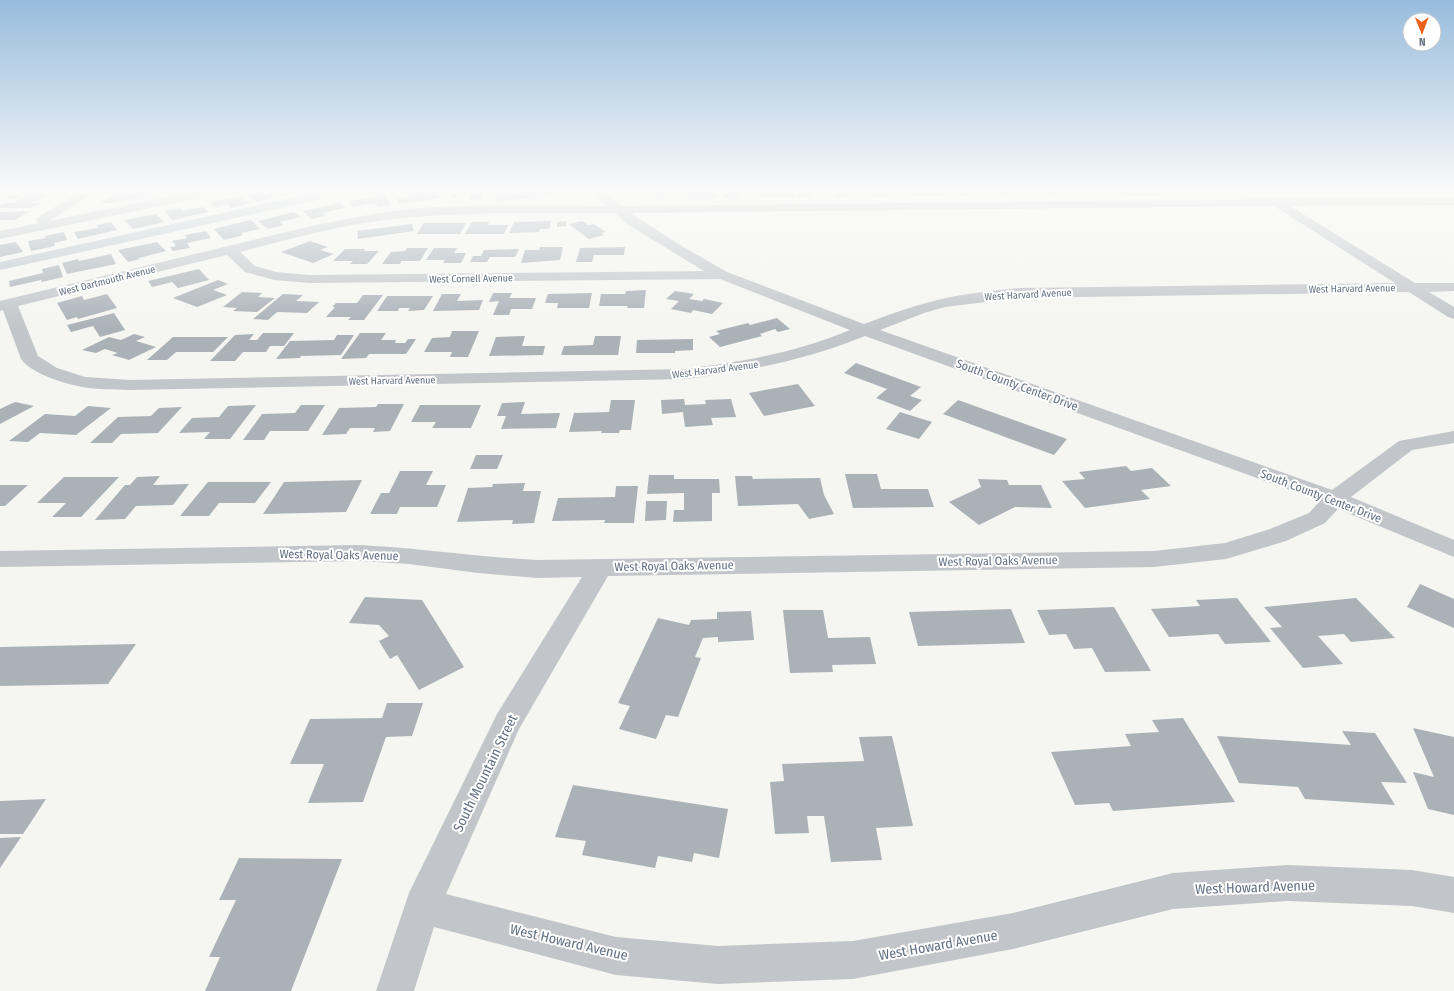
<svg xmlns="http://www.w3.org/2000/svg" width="1454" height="991" viewBox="0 0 1454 991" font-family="'Fira Sans Condensed',sans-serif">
<rect width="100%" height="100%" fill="#f5f5f1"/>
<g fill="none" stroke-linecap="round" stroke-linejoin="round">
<polygon fill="#bdc7cd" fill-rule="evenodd" points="327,190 351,190 349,193 345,194 0,270 0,262"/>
</g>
<g fill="#aab2b8">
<polygon points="37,190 63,190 55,194 43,194 46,192 33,192"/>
<polygon points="276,190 283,190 289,194 257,202 245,194 259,191 263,193"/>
<polygon points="451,190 481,190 483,198 470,200 469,196 453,198"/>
<polygon points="521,190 556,190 558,194 544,195 545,197 496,201 495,196 521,194"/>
<polygon points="658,190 671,194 658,199 632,191"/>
<polygon points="682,190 717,190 717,198 681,198"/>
<polygon points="724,190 751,190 752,192 739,192 739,198 724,198"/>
<polygon points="793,190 794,197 759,197 758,191"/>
<polygon points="800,190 831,190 831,192 810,192 811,197 797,197 797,193 800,193"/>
<polygon points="839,190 868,190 869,192 848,192 850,197 835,197 834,192 839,192"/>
<polygon points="876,190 905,190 905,192 887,192 889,196 875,197 872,191"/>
<polygon points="910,190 945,190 948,196 913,196"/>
<polygon points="958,190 986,190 988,193 969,193 972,196 956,196 952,191"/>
<polygon points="991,190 1006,190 1010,195 996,195"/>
<polygon points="1038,190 1059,190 1063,195 1043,195"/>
<polygon points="1117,190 1158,190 1166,196 1123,196"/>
<polygon points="1183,190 1227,190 1230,192 1187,193"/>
<polygon points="1280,190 1323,190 1326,192 1283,192"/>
<polygon points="1325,190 1374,190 1377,192 1329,192"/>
<polygon points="436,191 440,198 399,204 396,199 408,197 407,195"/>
<polygon points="153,192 153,197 118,201 114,203 100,203 115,194"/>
<polygon points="11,195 23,195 16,199 4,199"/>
<polygon points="28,195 47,195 33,203 41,203 31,208 0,208 0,205 4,203 14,203"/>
<polygon points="384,195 391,205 378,207 375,203 352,207 349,201"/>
<polygon points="241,196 250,203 231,208 227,204 214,207 210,202"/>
<polygon points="340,203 345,208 322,213 325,216 312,219 303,211"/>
<polygon points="203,207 208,212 172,220 165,211 181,208 183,211"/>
<polygon points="30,211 15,220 0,220 0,212"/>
<polygon points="294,212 301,217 280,222 284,225 268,229 258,221"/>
<polygon points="156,214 164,222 133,229 124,220"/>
<polygon points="251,220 260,229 241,233 243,235 224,240 214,229"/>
<polygon points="551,221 549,229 540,229 539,232 509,233 514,222"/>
<polygon points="566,221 566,226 557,227 557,222"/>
<polygon points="582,221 588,225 594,224 606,232 601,233 604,235 589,239 569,224"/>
<polygon points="111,222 117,230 78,239 74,232 98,228 97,225"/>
<polygon points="472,222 489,222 488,225 508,225 504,234 465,234"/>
<polygon points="424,223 466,223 460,234 417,234"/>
<polygon points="412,224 414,231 358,239 357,231"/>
<polygon points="206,231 211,238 187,243 190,248 173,251 170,247 176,246 172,241 187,238 185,235"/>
<polygon points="64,232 67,240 54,243 55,246 31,251 28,241 46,238 45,236"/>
<polygon points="310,241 328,247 320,250 334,254 313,263 281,252"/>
<polygon points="16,242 23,252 0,257 0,245"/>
<polygon points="157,242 166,251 139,258 140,259 128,262 118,250"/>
<polygon points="540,247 563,247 560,260 521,263 525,250 539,250"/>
<polygon points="625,247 624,255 594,255 592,262 576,262 580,248"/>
<polygon points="407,248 428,248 420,261 401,261 400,264 382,264 391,252 405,251"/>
<polygon points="434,248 457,248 454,253 466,253 461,263 443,263 445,260 426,260"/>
<polygon points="345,249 365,249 364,251 379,251 367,264 350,264 353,261 333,261"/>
<polygon points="519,249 515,257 490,257 487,262 470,262 473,256 481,256 484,250"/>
<polygon points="111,254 116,264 67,274 62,263 78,259 79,261"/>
<polygon points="59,265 63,277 42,282 41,280 10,287 9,281 43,273 42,269"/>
<polygon points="199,269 209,280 178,288 172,282 152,287 148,281"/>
<polygon points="218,280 228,284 213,290 227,295 197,307 173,298"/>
<polygon points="646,290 644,308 627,308 628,306 599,306 601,294 625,294 626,291"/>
<polygon points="675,291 694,294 689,299 702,301 704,299 723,303 712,314 693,310 691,313 671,309 679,301 666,299"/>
<polygon points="242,292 262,293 258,297 275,298 257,312 233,311 237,308 223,307"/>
<polygon points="493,293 512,293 509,298 536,298 532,309 511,309 509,315 493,315 499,301 489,302"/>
<polygon points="592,293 589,308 557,308 558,303 545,303 548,294"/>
<polygon points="107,294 117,308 78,319 77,317 67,320 57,303 82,296 84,300"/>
<polygon points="283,294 303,295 296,301 319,302 307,313 277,312 268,320 253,319"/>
<polygon points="442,294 461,294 457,301 483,300 479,310 433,311"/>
<polygon points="363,295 383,295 364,320 348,320 351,317 326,317 335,307 332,307 336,303 357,303"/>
<polygon points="387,296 433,296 424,310 408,311 410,308 399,308 398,311 377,311"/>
<polygon points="114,313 125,330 100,337 93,326 71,332 67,325"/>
<polygon points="777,318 790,329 778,332 775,329 760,334 762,336 720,347 709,337 720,334 716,331 748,323 750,325"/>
<polygon points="452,331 479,331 468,357 450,357 452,352 424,352 432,338 450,337"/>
<polygon points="263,333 294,333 284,346 270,346 266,352 243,352 235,361 210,361 235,335 254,334 249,340 257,340"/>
<polygon points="360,333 386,333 381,340 396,340 395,343 405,343 408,339 416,339 406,354 369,354 366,358 341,359"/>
<polygon points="134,334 145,337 136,341 156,347 129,360 112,355 118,353 105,349 96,353 82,350 109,337 121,340"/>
<polygon points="337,335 354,335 341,355 301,356 300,358 276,359 290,341 334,340"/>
<polygon points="525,336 522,346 545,346 543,355 489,356 496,337"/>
<polygon points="595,336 621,336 618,355 561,355 564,346 593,345"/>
<polygon points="173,337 228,337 213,352 176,352 167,360 147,360"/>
<polygon points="693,339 693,350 675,351 675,353 636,353 637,340"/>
<polygon points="856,363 921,387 910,396 922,400 910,411 876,398 887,389 844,373"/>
<polygon points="798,384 815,406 764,416 749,393"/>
<polygon points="684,399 685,405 706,404 705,400 731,399 736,417 711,418 713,425 685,427 683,412 662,414 661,400"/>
<polygon points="611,400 635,400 631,430 620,430 619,433 601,433 602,431 569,432 574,413 609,412"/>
<polygon points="958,400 1067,439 1054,455 943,414"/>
<polygon points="15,402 34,406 0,424 0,409"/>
<polygon points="525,402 521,414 560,413 556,428 501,429 506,416 497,416 502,403"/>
<polygon points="378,404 404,404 390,431 373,432 375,428 350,428 346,434 322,435 339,408 376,407"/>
<polygon points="256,405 230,439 204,439 210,432 179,433 192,418 219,417 228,406"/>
<polygon points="301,405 325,405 308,431 270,431 264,440 243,440 262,414 295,413"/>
<polygon points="420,405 481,405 471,428 432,428 436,422 411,422"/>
<polygon points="88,406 111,408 76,435 40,433 28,442 9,441 45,414 75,416"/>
<polygon points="182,407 158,433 121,434 112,443 90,443 118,417 151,416 159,408"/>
<polygon points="900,412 932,422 919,439 886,429"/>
<polygon points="476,455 503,455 497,469 470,469"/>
<polygon points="1126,466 1131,471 1152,468 1171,486 1141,490 1150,499 1085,508 1062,481 1085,479 1079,472"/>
<polygon points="400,471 433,471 426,485 446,485 437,507 400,507 397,514 370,514 381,493 389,493"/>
<polygon points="845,474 877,474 881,489 928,489 934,507 853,508"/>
<polygon points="649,475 674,475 674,479 719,479 720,493 712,493 712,521 673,522 674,510 684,510 684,493 647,494"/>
<polygon points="160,476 153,485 189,484 173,505 136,506 125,519 95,520 125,485 130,485 137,477"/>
<polygon points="735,476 752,476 753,479 820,478 824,495 834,514 809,519 798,504 738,506"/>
<polygon points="64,477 119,477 81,517 52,517 66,503 37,503"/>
<polygon points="978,479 1007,480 1009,485 1041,485 1052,508 1015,507 979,525 949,502 981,487"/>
<polygon points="362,480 346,512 263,514 284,482"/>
<polygon points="208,482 271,482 255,503 219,503 209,516 180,516"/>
<polygon points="525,483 523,491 541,491 534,523 512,524 513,520 457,522 468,488 492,487 493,484"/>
<polygon points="0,485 28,485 5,506 0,506"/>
<polygon points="616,486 638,486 634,523 604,523 605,520 552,521 558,498 615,497"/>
<polygon points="646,501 667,501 666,520 645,521"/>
<polygon points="1420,584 1454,599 1454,628 1407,607"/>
<polygon points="365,597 422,600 464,667 419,690 397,655 390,659 379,641 389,636 379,625 349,623"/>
<polygon points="1237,598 1271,642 1225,644 1218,634 1169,637 1151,609 1200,606 1196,600"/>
<polygon points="1356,598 1395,638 1351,642 1344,634 1318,636 1343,664 1303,668 1270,628 1282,627 1264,607"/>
<polygon points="1114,607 1151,671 1105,672 1092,648 1074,649 1066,634 1049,635 1037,610"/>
<polygon points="1011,609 1025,643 918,646 909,612"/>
<polygon points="783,610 823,610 828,638 870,637 876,664 832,665 833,672 790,673"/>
<polygon points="751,611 754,640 718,642 718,637 703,638 695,657 701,658 678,717 666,715 656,739 619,729 630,706 618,703 658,618 689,625 691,620 717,619 717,612"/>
<polygon points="136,644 108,684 0,686 0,647"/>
<polygon points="387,703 423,703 412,736 386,737 363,802 308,803 324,764 290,764 310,719 382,718"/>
<polygon points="1183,718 1235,802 1113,811 1109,803 1075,805 1051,752 1131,746 1125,734 1159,732 1152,720"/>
<polygon points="1413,728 1454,737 1454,815 1428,809 1413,772 1434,777"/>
<polygon points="1342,731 1375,733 1407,783 1381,782 1395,805 1305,799 1298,787 1239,783 1217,736 1351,745"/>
<polygon points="892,736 913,826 876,828 882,860 831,862 824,816 807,816 809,833 775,834 770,782 784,781 782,764 864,761 859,737"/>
<polygon points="573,785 728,809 719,858 694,853 692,862 658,856 655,868 582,855 586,841 555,837"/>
<polygon points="46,799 23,834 0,834 0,801"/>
<polygon points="21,837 0,868 0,838"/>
<polygon points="239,858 342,859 291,991 205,991 220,957 209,957 236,900 219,900"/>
</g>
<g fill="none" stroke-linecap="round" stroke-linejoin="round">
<g fill="#c2c5c9" fill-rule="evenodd">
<polygon points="84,190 99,190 49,221 200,190 225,190 219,194 0,239 0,231 39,223 36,220 38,217"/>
<path d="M 589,190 L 602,190 L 621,206 L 1454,197 L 1454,205 L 1290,206 L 1415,283 L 1454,283 L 1454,291 L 1429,292 L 1454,307 L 1454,319 L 1448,317 L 1409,292 L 1019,298 L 945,307 L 924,313 L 880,330 L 1332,490 L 1399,441 L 1454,431 L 1454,443 L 1412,450 L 1351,497 L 1454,540 L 1454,557 L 1338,509 L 1325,523 L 1286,541 L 1226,559 L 1154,567 L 608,576 L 519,729 L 446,894 L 616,937 L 718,946 L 853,941 L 1013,913 L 1173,873 L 1288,865 L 1412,870 L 1454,877 L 1454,913 L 1412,906 L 1288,901 L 1173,909 L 1013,949 L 853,979 L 718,984 L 616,975 L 434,927 L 414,991 L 376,991 L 409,893 L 497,714 L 582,577 L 537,578 L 478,573 L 409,564 L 360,561 L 0,567 L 0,551 L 360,545 C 419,548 478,557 537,560 L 1154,551 L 1225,543 L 1270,529 L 1309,513 L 1320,501 L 865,336 C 806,360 749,371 686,379 L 130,390 C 115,389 98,390 83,387 C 65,384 32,374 21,359 L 3,310 L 0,311 L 0,301 L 311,226 C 341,220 371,214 401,210 C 468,203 539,206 606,206 ZM 1274,206 L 1395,283 L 1019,288 C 995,291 970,293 946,298 C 918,304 891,314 864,324 L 727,272 L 680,245 L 630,213 ZM 615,213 L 627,224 L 704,271 L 309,275 L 276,272 L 255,266 L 240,252 C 293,238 348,223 403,218 C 473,211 544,214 615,213 ZM 227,255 L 245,272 L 275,280 L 309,283 L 720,279 L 850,330 C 794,353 746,361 686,369 L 130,380 L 85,377 L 57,368 L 38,356 L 18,306 Z"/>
</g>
</g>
<linearGradient id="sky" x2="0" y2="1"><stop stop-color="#97bcdd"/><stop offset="0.58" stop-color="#fafaf9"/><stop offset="1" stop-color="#fafaf9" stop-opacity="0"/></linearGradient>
<rect width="1454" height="329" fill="url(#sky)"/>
<g text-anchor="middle" stroke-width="4" stroke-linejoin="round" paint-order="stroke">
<g font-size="10" fill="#637284" stroke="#fff">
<text transform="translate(471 278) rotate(-1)" y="4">West Cornell Avenue</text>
<text transform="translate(107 280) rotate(-14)" y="4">West Dartmouth Avenue</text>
<text transform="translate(1352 288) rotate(-1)" y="4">West Harvard Avenue</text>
<text transform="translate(1028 294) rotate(-3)" y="4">West Harvard Avenue</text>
<text transform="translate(715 369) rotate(-7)" y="4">West Harvard Avenue</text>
<text transform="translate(392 380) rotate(-1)" y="4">West Harvard Avenue</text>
</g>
<g font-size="12" fill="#637284" stroke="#fff">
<text transform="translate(1017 385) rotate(20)" y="4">South County Center Drive</text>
<text transform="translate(1321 496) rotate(21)" y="4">South County Center Drive</text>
<text transform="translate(339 555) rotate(1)" y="4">West Royal Oaks Avenue</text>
<text transform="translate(998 561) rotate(-1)" y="4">West Royal Oaks Avenue</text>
<text transform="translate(674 566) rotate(-1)" y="4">West Royal Oaks Avenue</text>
</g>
<g font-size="14" fill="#637284" stroke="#fff">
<text transform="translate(485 773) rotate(-64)" y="5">South Mountain Street</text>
<text transform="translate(1255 887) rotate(-2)" y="5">West Howard Avenue</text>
<text transform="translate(569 942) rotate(13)" y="5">West Howard Avenue</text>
<text transform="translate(938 945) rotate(-10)" y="5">West Howard Avenue</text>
</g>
</g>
<g transform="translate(1422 32) rotate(179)"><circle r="19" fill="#ffffff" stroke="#c1c7ce"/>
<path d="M0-3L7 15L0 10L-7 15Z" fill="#eb601b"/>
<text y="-6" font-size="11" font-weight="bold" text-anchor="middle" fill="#637284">N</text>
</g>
</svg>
